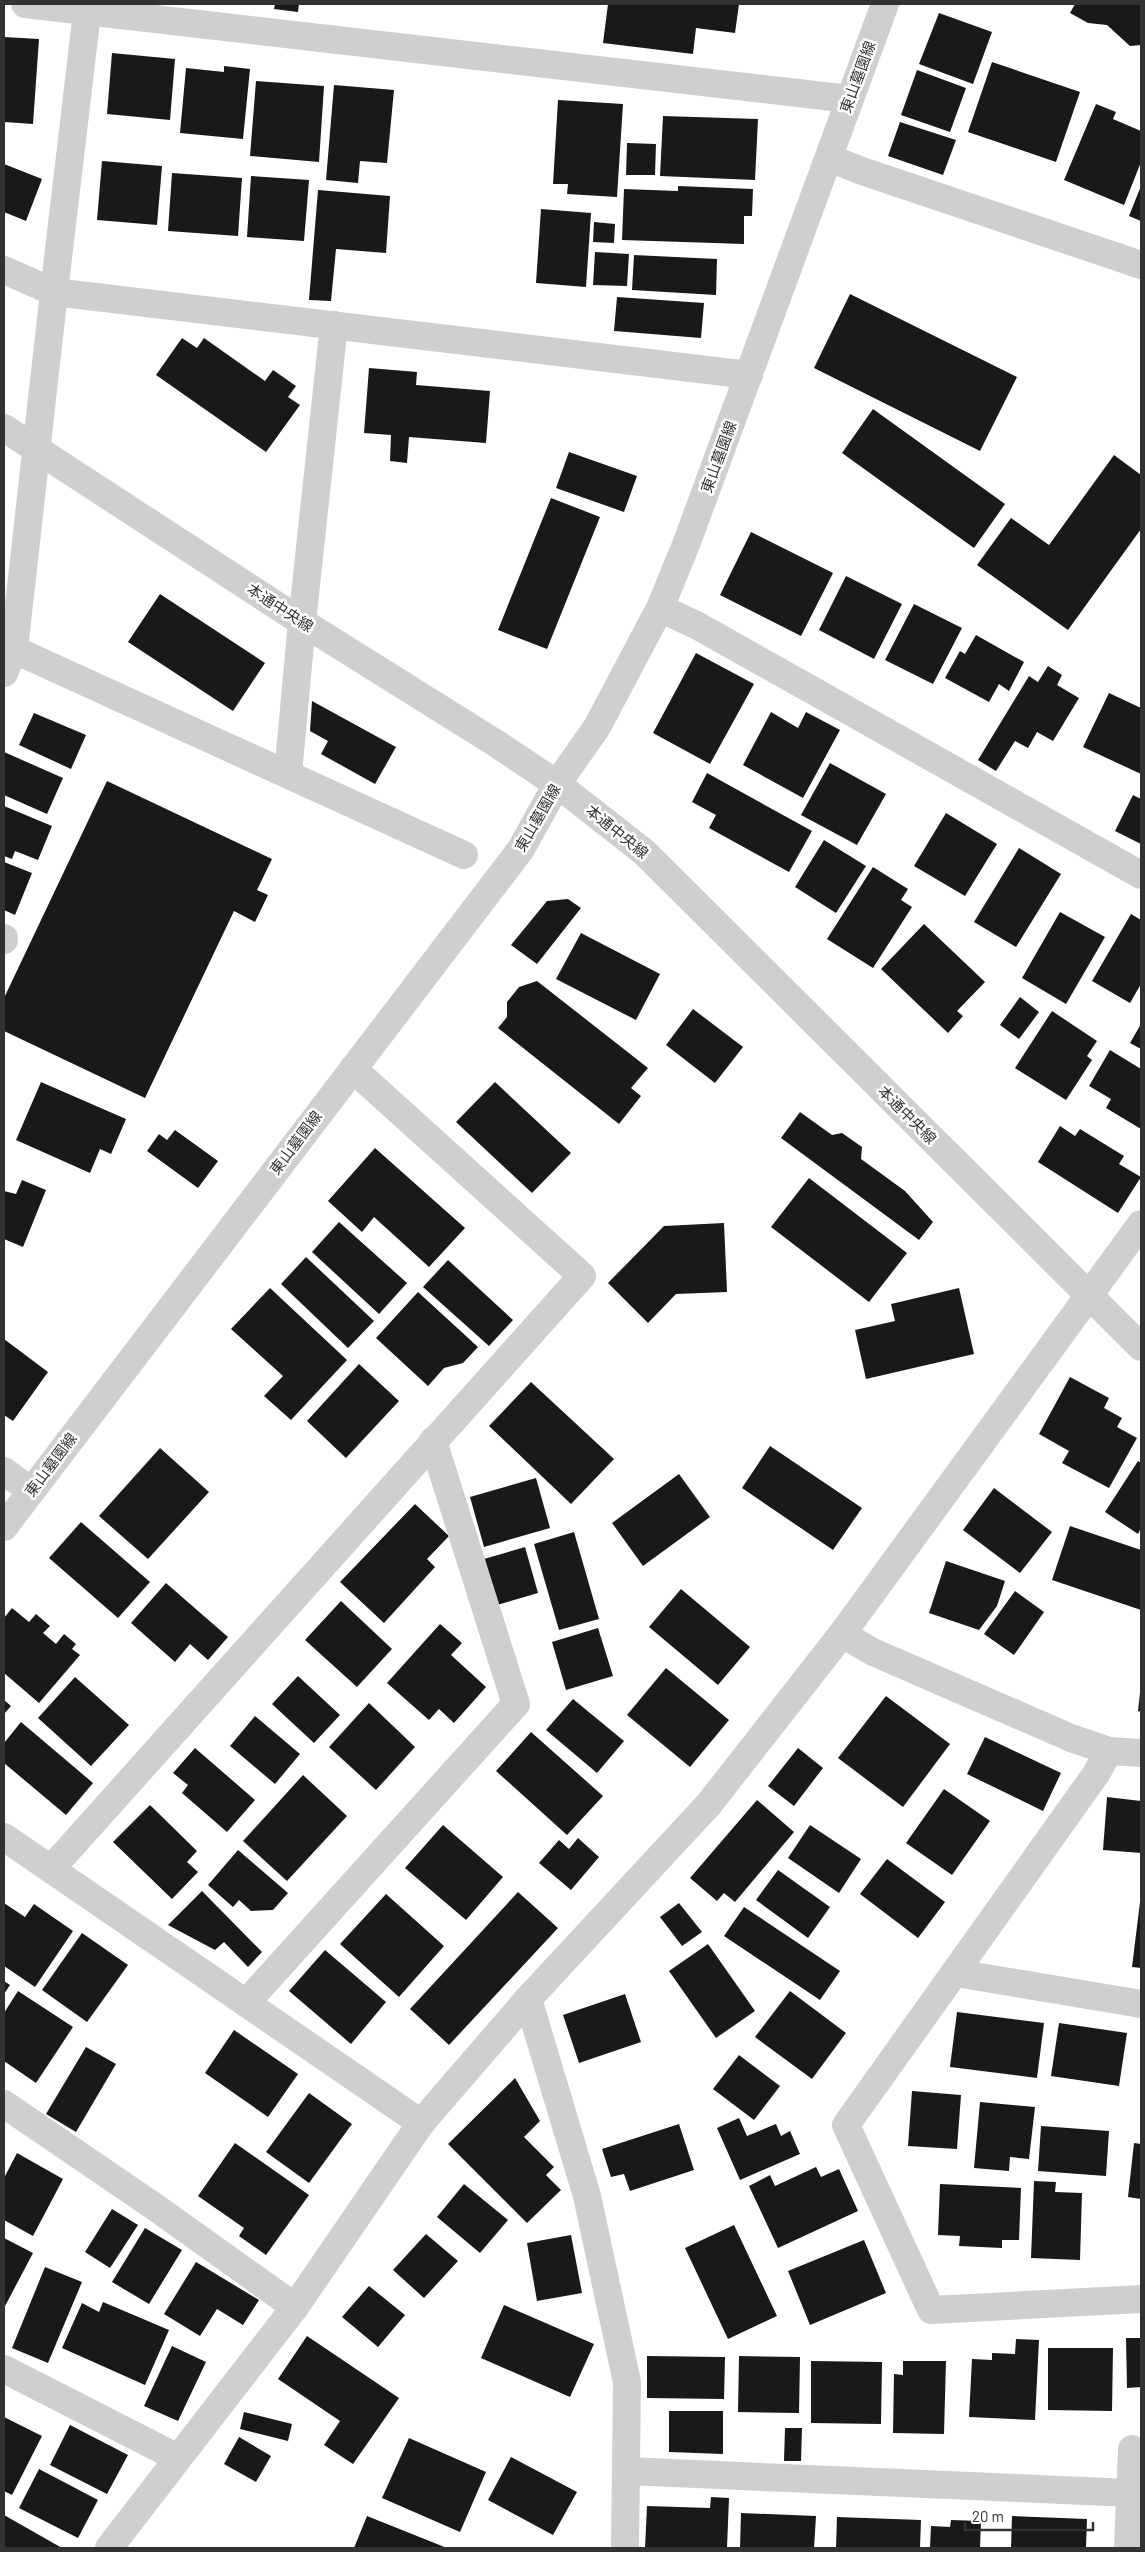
<svg xmlns="http://www.w3.org/2000/svg" width="1145" height="2552" viewBox="0 0 1145 2552" font-family="Barlow,'Noto Sans JP',sans-serif">
<rect width="100%" height="100%" fill="#fff"/>
<g fill="#191919">
<polygon points="275,4 299,4 298,12 274,9"/>
<polygon points="608,4 739,4 735,33 696,28 693,54 603,43"/>
<polygon points="1075,4 1141,4 1141,45 1130,46 1107,25 1088,23 1070,13"/>
<polygon points="939,13 992,32 973,84 919,64"/>
<polygon points="4,37 39,39 33,124 4,122"/>
<polygon points="112,53 175,59 170,120 107,114"/>
<polygon points="992,62 1080,92 1056,162 968,132"/>
<polygon points="224,66 250,69 243,139 180,133 186,68 224,72"/>
<polygon points="917,70 966,88 950,132 901,115"/>
<polygon points="256,81 324,86 319,162 250,156"/>
<polygon points="334,85 394,90 387,163 360,161 358,183 326,180"/>
<polygon points="558,100 623,104 617,197 567,194 568,184 553,184"/>
<polygon points="1096,104 1116,112 1113,119 1141,131 1141,162 1124,205 1064,180"/>
<polygon points="663,116 758,119 755,180 660,176"/>
<polygon points="900,122 956,140 943,175 888,156"/>
<polygon points="627,143 656,144 655,175 626,175"/>
<polygon points="102,161 162,166 157,225 97,220"/>
<polygon points="4,164 42,179 26,221 4,212"/>
<polygon points="172,173 242,178 238,236 168,231"/>
<polygon points="251,176 309,180 304,241 247,237"/>
<polygon points="678,186 753,189 752,216 744,216 744,244 622,240 624,189 678,191"/>
<polygon points="1141,186 1141,221 1129,216"/>
<polygon points="318,190 390,196 386,253 336,249 331,301 309,300"/>
<polygon points="541,209 591,213 586,287 536,283"/>
<polygon points="594,222 615,224 614,243 593,242"/>
<polygon points="595,252 629,254 627,286 593,285"/>
<polygon points="634,255 717,259 716,295 632,290"/>
<polygon points="850,294 1017,377 980,451 814,368"/>
<polygon points="617,297 704,303 701,338 614,331"/>
<polygon points="182,338 197,348 204,338 265,381 273,370 296,386 288,397 300,405 266,452 156,375"/>
<polygon points="369,368 417,372 416,385 490,391 486,443 409,437 407,463 390,461 391,435 364,433"/>
<polygon points="873,409 1005,504 974,548 842,453"/>
<polygon points="569,452 637,476 624,512 556,488"/>
<polygon points="1114,455 1141,475 1141,529 1068,630 977,565 1011,518 1049,545"/>
<polygon points="551,498 600,517 547,649 498,630"/>
<polygon points="751,532 833,573 801,636 720,595"/>
<polygon points="846,576 902,604 874,659 819,630"/>
<polygon points="160,594 265,663 233,711 128,642"/>
<polygon points="914,604 962,628 933,684 885,660"/>
<polygon points="976,635 1024,662 1009,691 999,684 989,702 945,678 960,651 965,654"/>
<polygon points="696,653 754,684 710,764 653,733"/>
<polygon points="1048,666 1062,675 1057,685 1079,698 1053,741 1037,732 1028,748 1015,741 996,771 978,760 1029,676 1038,682"/>
<polygon points="1109,693 1141,708 1141,774 1083,747"/>
<polygon points="312,701 396,747 375,784 321,754 328,741 310,731"/>
<polygon points="771,712 798,728 806,712 840,730 803,798 743,765"/>
<polygon points="34,713 86,735 71,769 19,745"/>
<polygon points="4,752 63,778 47,814 4,795"/>
<polygon points="830,763 886,794 857,845 801,815"/>
<polygon points="707,773 812,831 789,872 709,828 716,815 692,802"/>
<polygon points="107,781 272,859 257,890 268,895 255,922 234,911 145,1098 4,1031 4,998"/>
<polygon points="1133,795 1141,799 1141,844 1115,831"/>
<polygon points="4,806 52,826 38,860 15,851 12,859 4,856"/>
<polygon points="946,813 997,844 965,896 914,866"/>
<polygon points="824,840 866,866 836,913 795,887"/>
<polygon points="1019,848 1061,874 1016,947 974,922"/>
<polygon points="4,862 32,873 15,915 4,910"/>
<polygon points="873,867 908,889 901,900 912,907 873,968 827,939"/>
<polygon points="568,899 581,908 537,964 511,945 547,901"/>
<polygon points="1060,912 1105,937 1066,1004 1022,978"/>
<polygon points="1131,914 1141,920 1141,984 1130,1003 1092,981"/>
<polygon points="924,924 985,982 957,1011 963,1016 948,1033 881,969"/>
<polygon points="581,933 660,974 636,1020 556,979"/>
<polygon points="537,981 648,1068 631,1088 641,1096 619,1124 498,1028 507,1017 507,1002 519,987"/>
<polygon points="1020,997 1039,1012 1019,1039 1000,1025"/>
<polygon points="693,1009 743,1047 715,1083 666,1045"/>
<polygon points="1052,1011 1097,1041 1087,1056 1092,1060 1066,1100 1015,1068"/>
<polygon points="1141,1024 1141,1049 1130,1043"/>
<polygon points="1110,1050 1141,1069 1141,1129 1106,1108 1111,1099 1089,1086"/>
<polygon points="41,1082 126,1119 111,1154 100,1149 90,1173 16,1140"/>
<polygon points="495,1082 571,1153 532,1193 456,1122"/>
<polygon points="800,1112 832,1135 842,1133 862,1147 861,1159 905,1191 933,1222 919,1240 781,1138"/>
<polygon points="1060,1126 1075,1136 1080,1129 1124,1156 1119,1164 1141,1177 1118,1213 1038,1162"/>
<polygon points="175,1130 218,1161 198,1188 147,1151 159,1134 167,1140"/>
<polygon points="375,1148 465,1228 429,1267 374,1217 362,1232 328,1201"/>
<polygon points="809,1178 907,1253 869,1302 771,1227"/>
<polygon points="22,1180 46,1190 23,1247 4,1239 4,1191 16,1194"/>
<polygon points="339,1222 407,1283 379,1314 312,1252"/>
<polygon points="724,1223 727,1292 676,1294 648,1323 608,1283 664,1226"/>
<polygon points="306,1257 374,1321 348,1348 281,1284"/>
<polygon points="448,1260 513,1320 489,1346 423,1287"/>
<polygon points="270,1288 347,1360 291,1420 264,1396 283,1376 231,1329"/>
<polygon points="959,1288 974,1354 866,1379 855,1330 895,1321 891,1304"/>
<polygon points="418,1292 478,1347 463,1363 444,1368 428,1386 376,1338"/>
<polygon points="4,1339 48,1372 13,1421 4,1415"/>
<polygon points="359,1364 399,1401 346,1458 307,1421"/>
<polygon points="1070,1377 1109,1398 1104,1408 1122,1418 1117,1427 1137,1438 1109,1488 1062,1463 1069,1451 1039,1434"/>
<polygon points="531,1382 614,1459 571,1504 489,1426"/>
<polygon points="770,1446 862,1508 833,1550 742,1488"/>
<polygon points="160,1448 209,1492 148,1559 99,1516"/>
<polygon points="1138,1461 1141,1463 1141,1528 1138,1534 1105,1512"/>
<polygon points="679,1474 710,1517 643,1566 612,1523"/>
<polygon points="536,1478 550,1528 484,1547 470,1497"/>
<polygon points="994,1488 1052,1532 1020,1573 963,1530"/>
<polygon points="415,1504 449,1536 427,1559 435,1567 384,1623 340,1582"/>
<polygon points="81,1522 150,1582 118,1618 49,1558"/>
<polygon points="1070,1526 1141,1550 1141,1610 1052,1580"/>
<polygon points="574,1532 599,1619 559,1630 534,1544"/>
<polygon points="525,1547 538,1593 497,1605 484,1559"/>
<polygon points="946,1561 1005,1581 997,1606 979,1630 929,1613"/>
<polygon points="166,1583 228,1637 208,1660 190,1644 175,1662 131,1623"/>
<polygon points="681,1589 750,1647 718,1685 649,1627"/>
<polygon points="1015,1591 1044,1612 1014,1655 984,1634"/>
<polygon points="341,1601 392,1649 357,1687 305,1640"/>
<polygon points="12,1608 29,1622 36,1614 50,1626 43,1633 56,1644 64,1634 76,1644 72,1649 80,1655 39,1703 4,1673 4,1618"/>
<polygon points="440,1624 462,1643 451,1655 486,1687 454,1723 439,1709 429,1720 387,1683"/>
<polygon points="598,1628 613,1676 566,1690 552,1642"/>
<polygon points="666,1668 729,1720 690,1767 627,1715"/>
<polygon points="298,1676 340,1715 314,1743 272,1704"/>
<polygon points="75,1677 129,1725 91,1766 38,1718"/>
<polygon points="1140,1693 1141,1693 1141,1712 1138,1711"/>
<polygon points="886,1696 950,1744 903,1807 838,1758"/>
<polygon points="573,1699 624,1741 597,1773 546,1730"/>
<polygon points="4,1700 11,1706 4,1714"/>
<polygon points="369,1703 415,1747 376,1790 329,1747"/>
<polygon points="255,1716 300,1754 275,1784 230,1746"/>
<polygon points="21,1722 93,1783 66,1815 4,1763 4,1743"/>
<polygon points="531,1732 603,1796 567,1835 496,1771"/>
<polygon points="985,1737 1061,1773 1043,1811 967,1774"/>
<polygon points="195,1748 255,1800 227,1832 182,1793 188,1785 173,1773"/>
<polygon points="798,1748 823,1768 794,1806 768,1786"/>
<polygon points="303,1775 347,1816 287,1881 243,1841"/>
<polygon points="944,1789 990,1821 952,1875 906,1843"/>
<polygon points="1107,1797 1141,1801 1141,1853 1103,1850"/>
<polygon points="757,1800 794,1832 735,1902 724,1893 717,1901 690,1878"/>
<polygon points="150,1805 197,1851 187,1862 198,1872 172,1899 113,1842"/>
<polygon points="443,1825 503,1877 466,1920 405,1868"/>
<polygon points="810,1825 861,1859 839,1893 788,1858"/>
<polygon points="578,1838 599,1857 571,1890 539,1863 559,1840 569,1849"/>
<polygon points="238,1850 288,1893 273,1910 251,1911 239,1900 233,1907 208,1885"/>
<polygon points="887,1859 945,1902 918,1938 860,1894"/>
<polygon points="778,1870 830,1907 808,1938 756,1900"/>
<polygon points="202,1891 262,1952 248,1967 224,1942 215,1950 168,1925"/>
<polygon points="518,1892 558,1928 449,2045 410,2009"/>
<polygon points="386,1894 444,1946 399,1997 340,1944"/>
<polygon points="1140,1902 1141,1902 1141,1968 1132,1967"/>
<polygon points="4,1903 25,1917 34,1904 73,1931 35,1987 4,1966"/>
<polygon points="679,1903 702,1932 682,1946 660,1917"/>
<polygon points="744,1907 840,1971 820,2000 724,1936"/>
<polygon points="82,1933 128,1965 87,2022 42,1990"/>
<polygon points="708,1944 755,2011 716,2038 669,1971"/>
<polygon points="325,1950 386,2002 351,2044 289,1991"/>
<polygon points="4,1981 10,1985 4,1994"/>
<polygon points="18,1991 73,2027 36,2083 4,2061 4,2013"/>
<polygon points="790,1991 846,2033 812,2079 755,2037"/>
<polygon points="625,1994 641,2042 579,2063 563,2015"/>
<polygon points="957,2012 1044,2023 1037,2078 950,2067"/>
<polygon points="1059,2023 1127,2033 1119,2086 1051,2076"/>
<polygon points="234,2030 298,2074 268,2117 205,2073"/>
<polygon points="86,2047 116,2064 76,2132 46,2114"/>
<polygon points="739,2055 780,2086 754,2120 713,2089"/>
<polygon points="515,2078 540,2121 524,2137 554,2167 546,2175 561,2190 527,2223 448,2144"/>
<polygon points="912,2091 961,2095 957,2149 908,2146"/>
<polygon points="309,2093 352,2124 309,2183 266,2152"/>
<polygon points="980,2102 1035,2107 1029,2159 1010,2157 1009,2171 974,2168"/>
<polygon points="739,2118 747,2136 776,2124 781,2136 790,2131 800,2154 740,2180 717,2128"/>
<polygon points="679,2124 694,2170 630,2191 624,2174 611,2177 602,2149"/>
<polygon points="1041,2126 1109,2131 1106,2176 1038,2171"/>
<polygon points="235,2143 309,2195 266,2255 239,2236 244,2228 198,2196"/>
<polygon points="1134,2143 1141,2144 1141,2199 1128,2197"/>
<polygon points="17,2153 63,2179 33,2236 4,2220 4,2178"/>
<polygon points="816,2167 821,2177 839,2169 858,2211 778,2248 749,2186 770,2175 775,2186"/>
<polygon points="1034,2181 1056,2182 1055,2192 1082,2193 1080,2260 1031,2258"/>
<polygon points="464,2184 508,2220 480,2253 437,2217"/>
<polygon points="940,2184 1021,2188 1019,2240 1002,2240 1002,2248 959,2246 960,2236 938,2235"/>
<polygon points="112,2209 138,2225 110,2268 85,2252"/>
<polygon points="734,2225 777,2316 728,2339 685,2248"/>
<polygon points="145,2228 182,2250 149,2304 112,2282"/>
<polygon points="426,2234 458,2261 424,2298 393,2270"/>
<polygon points="571,2235 582,2293 537,2301 527,2243"/>
<polygon points="4,2238 33,2253 4,2308"/>
<polygon points="864,2240 886,2293 810,2325 788,2271"/>
<polygon points="196,2262 259,2300 243,2325 217,2309 200,2336 164,2314"/>
<polygon points="45,2267 82,2282 48,2363 12,2348"/>
<polygon points="369,2286 405,2315 378,2347 342,2317"/>
<polygon points="103,2302 169,2330 145,2385 62,2348 82,2303 99,2312"/>
<polygon points="504,2305 594,2344 570,2397 481,2358"/>
<polygon points="307,2336 399,2398 353,2464 324,2445 340,2421 278,2379"/>
<polygon points="1126,2338 1141,2338 1141,2387 1127,2388"/>
<polygon points="1016,2339 1039,2340 1035,2420 969,2417 972,2359 992,2360 992,2353 1015,2354"/>
<polygon points="172,2346 206,2362 178,2421 144,2406"/>
<polygon points="1048,2348 1113,2348 1112,2411 1048,2410"/>
<polygon points="647,2356 725,2357 724,2399 647,2398"/>
<polygon points="739,2356 800,2357 799,2413 738,2412"/>
<polygon points="811,2361 882,2362 881,2424 811,2423"/>
<polygon points="903,2361 946,2361 944,2434 893,2433 894,2374 903,2375"/>
<polygon points="669,2411 723,2411 723,2454 669,2452"/>
<polygon points="244,2412 292,2424 288,2441 240,2429"/>
<polygon points="4,2417 42,2436 12,2495 4,2491"/>
<polygon points="70,2425 128,2455 107,2494 50,2465"/>
<polygon points="785,2428 802,2428 801,2461 784,2461"/>
<polygon points="239,2437 271,2456 256,2482 224,2464"/>
<polygon points="409,2438 486,2472 460,2532 382,2498"/>
<polygon points="511,2457 577,2492 553,2535 488,2500"/>
<polygon points="39,2469 98,2500 78,2538 19,2508"/>
<polygon points="711,2497 729,2498 727,2548 645,2548 647,2506 710,2508"/>
<polygon points="741,2513 816,2516 814,2548 740,2548"/>
<polygon points="4,2515 62,2548 4,2548"/>
<polygon points="367,2516 447,2548 354,2548"/>
<polygon points="1012,2516 1087,2519 1086,2548 1011,2548"/>
<polygon points="837,2517 921,2520 920,2548 836,2548"/>
<polygon points="951,2520 981,2521 980,2548 930,2548 931,2526 950,2527"/>
</g>
<g fill="none" stroke-linecap="round" stroke-linejoin="round">
<g stroke="#cfcfcf" stroke-width="28">
<polyline points="25,4 850,99"/>
<polyline points="829,158 862,171 1141,265"/>
<polyline points="4,270 54,292 88,4"/>
<polyline points="4,428 302,622 497,744 557,784 644,852 1141,1347"/>
<polyline points="660,608 698,626 1141,875"/>
<polyline points="4,645 464,855"/>
<polyline points="4,673 14,649 54,292 749,375"/>
<polyline points="288,774 302,622 334,325"/>
<polyline points="4,938 4,940"/>
<polyline points="4,1471 31,1491"/>
<polyline points="4,1527 521,849 557,784 597,727 660,608 687,542 885,4"/>
<polyline points="842,1634 873,1652 1071,1738 1109,1751 1141,1753"/>
<polyline points="1109,1751 1096,1774 846,2125 931,2310 1141,2299"/>
<polyline points="4,1837 421,2123"/>
<polyline points="51,1869 582,1276 353,1069"/>
<polyline points="956,1973 1141,2004"/>
<polyline points="528,1999 587,2196 627,2382 625,2548"/>
<polyline points="246,2003 516,1704 433,1441"/>
<polyline points="4,2104 155,2207 295,2307"/>
<polyline points="4,2369 178,2458"/>
<polyline points="627,2471 1130,2493"/>
<polyline points="109,2548 295,2307 421,2123 528,1999 709,1804 842,1634 1141,1224"/>
<polyline points="1128,2548 1132,2449"/>
</g>
</g>
<g text-anchor="middle" stroke-width="5" stroke-linejoin="round" paint-order="stroke">
<g font-size="15" fill="#323232" stroke="#fff">
<text transform="translate(858 77) rotate(-70)" y="5">東山墓園線</text>
<text transform="translate(719 457) rotate(-70)" y="5">東山墓園線</text>
<text transform="translate(280 608) rotate(33)" y="5">本通中央線</text>
<text transform="translate(538 818) rotate(-60)" y="5">東山墓園線</text>
<text transform="translate(617 832) rotate(39)" y="5">本通中央線</text>
<text transform="translate(907 1115) rotate(45)" y="5">本通中央線</text>
<text transform="translate(296 1143) rotate(-53)" y="5">東山墓園線</text>
<text transform="translate(51 1465) rotate(-53)" y="5">東山墓園線</text>
</g>
</g>
<rect width="1145" height="2552" fill="none" stroke="#323232" stroke-width="10"/>
<path d="M965 2522v8h128v-8" fill="none" stroke="#323232" stroke-width="2.5"/>
<text x="972" y="2522" font-size="15" fill="#323232" stroke="#ffffff" stroke-width="4" paint-order="stroke">20 m</text>
</svg>
